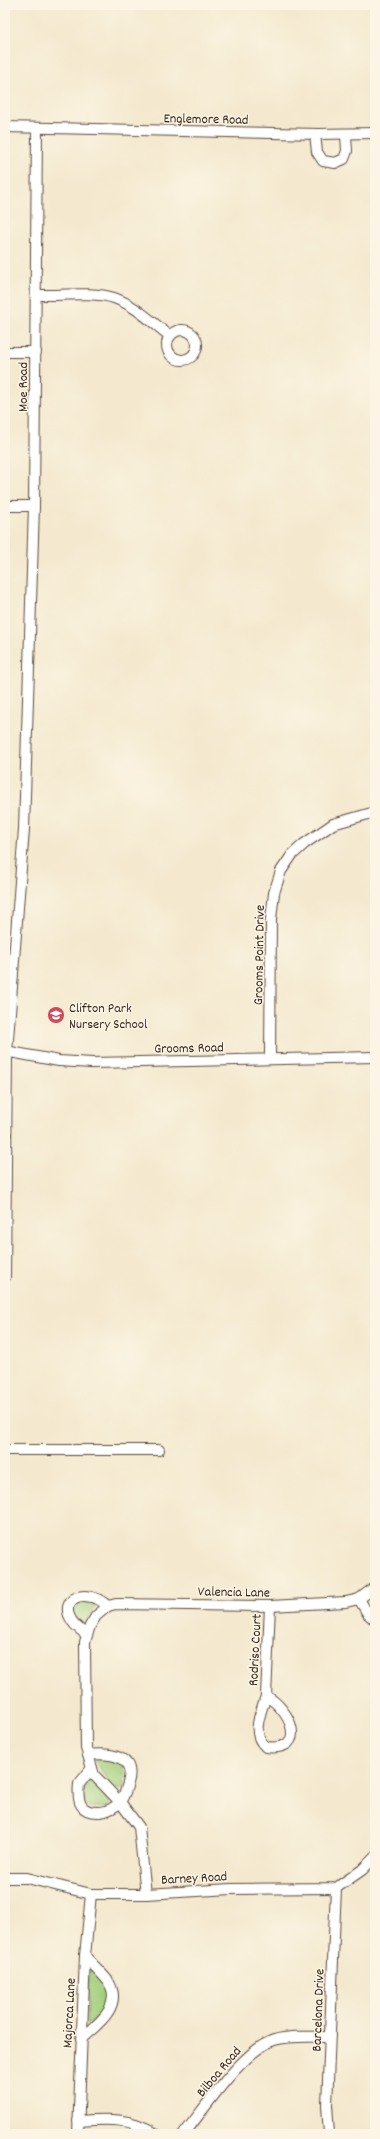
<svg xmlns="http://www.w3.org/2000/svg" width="380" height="2139" viewBox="0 0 380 2139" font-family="Dekko,sans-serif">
<rect width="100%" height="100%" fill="#fcf5e5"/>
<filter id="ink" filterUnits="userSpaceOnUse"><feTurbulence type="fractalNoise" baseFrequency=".025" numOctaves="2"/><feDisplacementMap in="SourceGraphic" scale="8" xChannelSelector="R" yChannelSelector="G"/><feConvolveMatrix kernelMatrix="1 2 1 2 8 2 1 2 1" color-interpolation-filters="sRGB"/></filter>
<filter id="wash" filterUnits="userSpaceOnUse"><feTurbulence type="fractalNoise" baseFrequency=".012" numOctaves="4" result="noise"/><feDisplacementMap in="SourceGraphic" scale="16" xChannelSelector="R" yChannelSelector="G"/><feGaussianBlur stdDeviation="0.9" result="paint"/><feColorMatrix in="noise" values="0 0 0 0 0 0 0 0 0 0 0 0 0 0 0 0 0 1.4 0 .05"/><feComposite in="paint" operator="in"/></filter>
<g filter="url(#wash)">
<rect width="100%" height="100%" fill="#f4e9cf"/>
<g fill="#a2cf7d" stroke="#6e7c4e">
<polygon points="88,1600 94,1602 95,1607 86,1623 81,1623 72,1616 73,1608 78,1601"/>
<path d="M 99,1757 C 122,1759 129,1766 123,1788 L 118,1790 L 111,1785 L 94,1760 Z"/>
<polygon points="89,1780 93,1781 111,1800 107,1808 88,1807 83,1800 83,1784"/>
<path d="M 90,1970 L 93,1971 C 111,1991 115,2012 87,2025 L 88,1973 Z"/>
</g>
</g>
<g filter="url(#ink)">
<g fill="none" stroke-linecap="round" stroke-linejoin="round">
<g stroke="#574739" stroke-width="12">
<g id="minor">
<polyline points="5,127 319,134 375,133"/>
<polyline points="315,134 317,152 323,161 335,163 344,159 347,151 346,135"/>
<path d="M 36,295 C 59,296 92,291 114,298 C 135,305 153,323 170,336"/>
<circle cx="182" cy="345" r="15"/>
<polyline points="5,352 36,352"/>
<polyline points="5,506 34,506"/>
<polyline points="5,1051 59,1061 92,1063 375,1057"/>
<polyline points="270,1059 271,919 274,893 281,871 292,855 304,844 333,824 375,812"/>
<polyline points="5,1277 7,1052 24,829 34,506 37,129"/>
<polyline points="5,1450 159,1450"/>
<polyline points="359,1599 375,1587"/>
<polyline points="108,1606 96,1616 90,1626 85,1642 86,1748 94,1775 120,1802 139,1827 146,1894"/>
<path d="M 86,1634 C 47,1608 79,1581 108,1606 L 116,1604 L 270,1606 L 346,1602 L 359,1599 L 368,1614 L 375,1620"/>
<path d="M 266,1696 C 290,1709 310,1752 266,1747 C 250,1734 261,1712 266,1696 Z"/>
<polyline points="266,1696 270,1606"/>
<path d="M 88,1755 C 107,1753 137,1754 128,1783 C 126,1790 124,1798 119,1803 C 114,1808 108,1811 100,1812 C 80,1813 77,1802 79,1784 L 92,1768"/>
<polyline points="5,1878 27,1878 91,1894 146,1894 231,1889 336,1888 362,1870 375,1857"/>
<path d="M 81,2039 C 98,2024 124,2006 108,1981 C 101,1972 92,1964 85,1956"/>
<path d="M 78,2121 C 106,2119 132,2117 156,2134"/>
<polyline points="78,2134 85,1956 91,1894"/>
<path d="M 184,2134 C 205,2108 243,2050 274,2040 C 292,2035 311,2037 329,2037"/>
<polyline points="329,2134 327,2105 336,1888"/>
</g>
</g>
<use href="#minor" stroke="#fff" stroke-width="10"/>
</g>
</g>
<defs>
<g id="school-disc" transform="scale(0.9)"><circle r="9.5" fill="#d1495b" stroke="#fcf5e5"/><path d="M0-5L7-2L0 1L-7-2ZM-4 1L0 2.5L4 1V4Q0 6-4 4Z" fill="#fff"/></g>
</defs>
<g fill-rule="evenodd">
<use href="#school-disc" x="56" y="1015"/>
</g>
<g text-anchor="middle" stroke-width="3" stroke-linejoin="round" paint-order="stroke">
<g font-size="14" fill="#3b2a1e" stroke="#fcf5e5">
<text transform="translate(206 118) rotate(1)" y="5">Englemore Road</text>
<text transform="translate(22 387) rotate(-90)" y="5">Moe Road</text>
<text transform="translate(258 955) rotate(-89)" y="5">Grooms Point Drive</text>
<text transform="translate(189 1047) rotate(-1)" y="5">Grooms Road</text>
<text transform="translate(234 1591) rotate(1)" y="5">Valencia Lane</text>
<text transform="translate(254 1650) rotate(-87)" y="5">Rodriso Court</text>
<text transform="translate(194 1877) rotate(-3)" y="5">Barney Road</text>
<text transform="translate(317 2010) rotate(-88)" y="5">Barcelona Drive</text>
<text transform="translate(68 2013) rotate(-87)" y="5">Majorca Lane</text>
<text transform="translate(218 2071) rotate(-50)" y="5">Bilboa Road</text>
</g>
<g font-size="14" fill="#3b2a1e" stroke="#fcf5e5" text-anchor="start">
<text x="69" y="1012">Clifton Park<tspan x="69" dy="16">Nursery School</tspan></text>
</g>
</g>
<rect width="380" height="2139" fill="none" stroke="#fcf5e5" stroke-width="20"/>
</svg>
